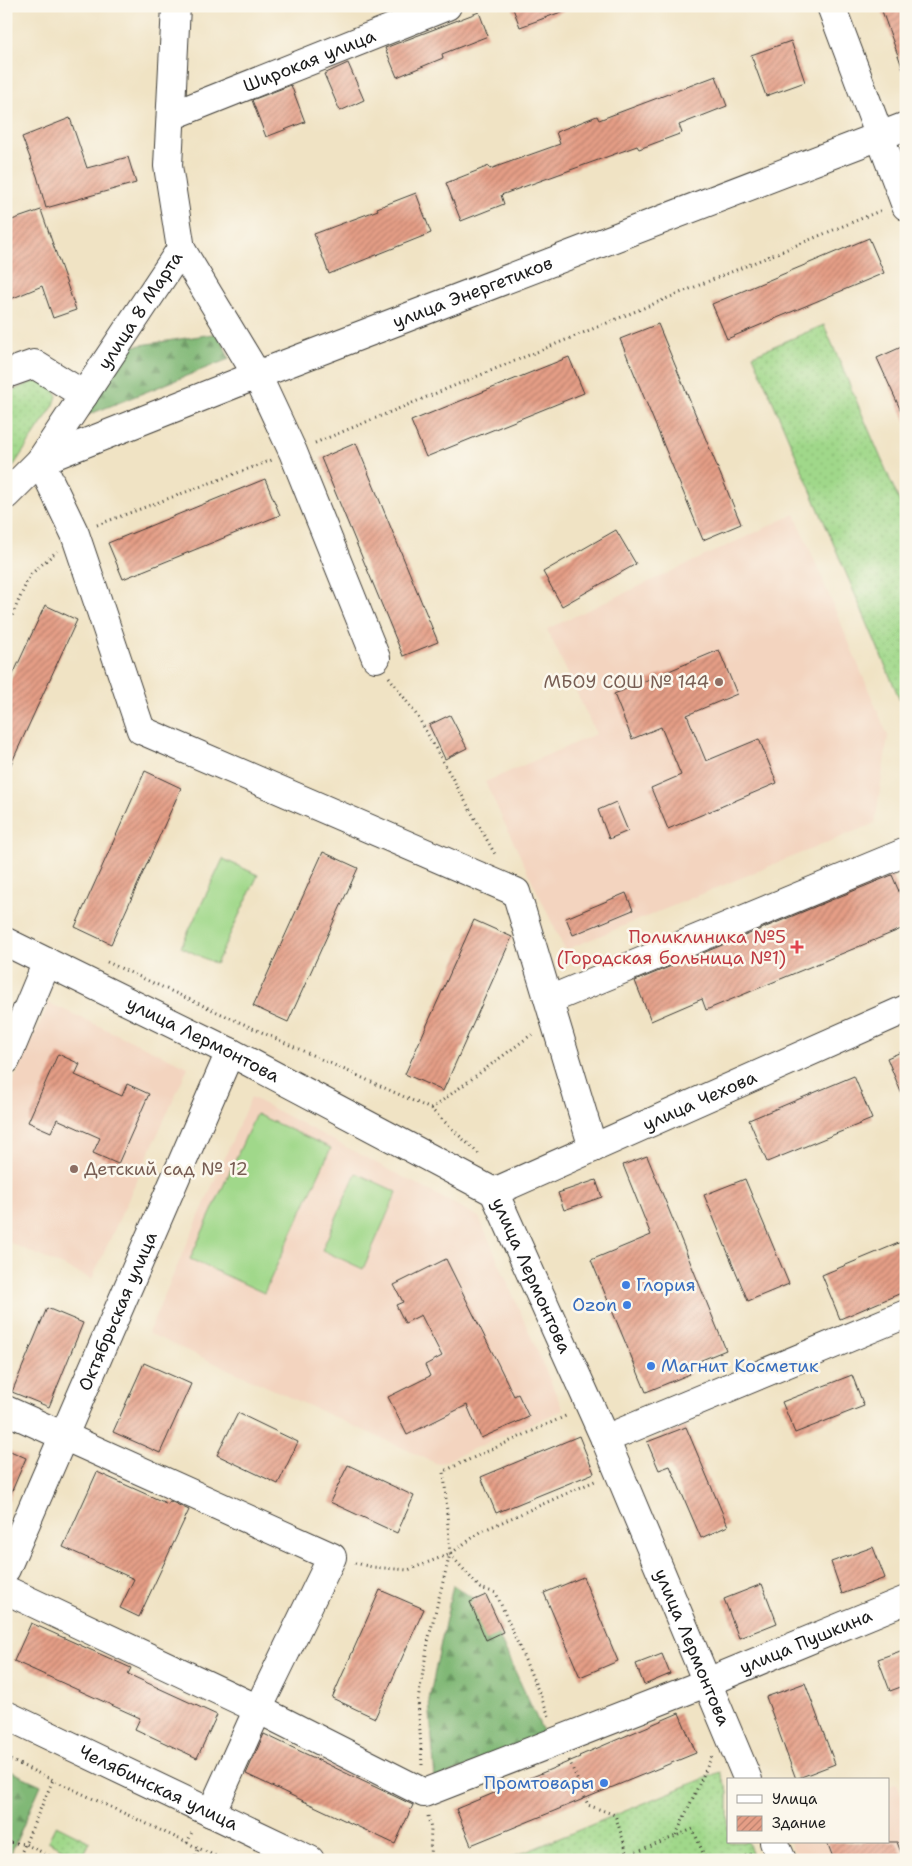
<svg xmlns="http://www.w3.org/2000/svg" width="912" height="1866" viewBox="0 0 912 1866" font-family="'Shantell Sans',sans-serif">
<defs>
<pattern id="grass-dots" width="8" height="8" patternUnits="userSpaceOnUse" patternTransform="scale(1.25)"><rect width="8" height="8" fill="#a0d88a"/><path d="M2 2h.1M6 6h.1" fill="none" stroke="#89b976" stroke-width="1.8" stroke-linecap="round"/></pattern>
<pattern id="forest-firs" width="22" height="20" patternUnits="userSpaceOnUse" patternTransform="scale(1.25)"><rect width="22" height="20" fill="#80b876"/><path d="M5 1l3.5 6h-7zM16 11l3.5 6h-7z" fill="#689560"/></pattern>
<pattern id="building-hatch" width="6" height="6" patternUnits="userSpaceOnUse" patternTransform="scale(1.25)"><rect width="6" height="6" fill="#e59e86"/><path d="M-1 1l2-2M0 6l6-6M5 7l2-2" fill="none" stroke="#b9806d"/></pattern>
</defs>
<rect width="100%" height="100%" fill="#fbf7ec"/>
<filter id="ink" filterUnits="userSpaceOnUse"><feTurbulence type="fractalNoise" baseFrequency=".02" numOctaves="2"/><feDisplacementMap in="SourceGraphic" scale="10" xChannelSelector="R" yChannelSelector="G"/><feConvolveMatrix kernelMatrix="1 2 1 2 8 2 1 2 1" color-interpolation-filters="sRGB"/></filter>
<filter id="wash" filterUnits="userSpaceOnUse"><feTurbulence type="fractalNoise" baseFrequency=".0096" numOctaves="4" result="noise"/><feDisplacementMap in="SourceGraphic" scale="20" xChannelSelector="R" yChannelSelector="G"/><feGaussianBlur stdDeviation="1.12" result="paint"/><feColorMatrix in="noise" values="0 0 0 0 0 0 0 0 0 0 0 0 0 0 0 0 0 1.4 0 .05"/><feComposite in="paint" operator="in"/></filter>
<g filter="url(#wash)">
<rect width="100%" height="100%" fill="#f0e3c4"/>
<g fill="#f3d4bf">
<polygon points="795,514 888,736 875,823 565,950 485,782 596,734 547,629"/>
<polygon points="49,1003 188,1067 92,1279 6,1241 6,1097"/>
<polygon points="251,1097 479,1217 563,1410 438,1464 148,1333"/>
<polygon points="897,1783 906,1806 906,1860 797,1860 790,1842 888,1842 888,1787"/>
</g>
<g fill="url(#grass-dots)" stroke="#5e7a53">
<polygon points="824,325 906,517 906,714 753,355"/>
<polygon points="42,381 53,386 57,396 54,405 6,477 6,394 32,382"/>
<polygon points="720,1772 728,1792 728,1842 748,1842 755,1860 506,1860"/>
<polygon points="56,1825 90,1842 82,1858 48,1841"/>
</g>
<g fill="url(#forest-firs)" stroke="#4e6a49">
<polygon points="219,333 229,359 75,420 128,347"/>
<polygon points="453,1585 471,1597 497,1632 545,1736 435,1779 429,1700"/>
<polygon points="6,1769 41,1785 8,1860 6,1860"/>
</g>
<g fill="#a0d88a" stroke="#5e7a53">
<polygon points="223,859 258,875 216,964 181,947"/>
<polygon points="256,1114 331,1148 264,1293 190,1259"/>
<polygon points="356,1173 397,1192 363,1269 322,1250"/>
</g>
<g id="blocks">
<g fill="url(#building-hatch)">
<polygon points="512,6 572,6 572,8 520,27"/>
<polygon points="894,6 906,6 906,71 904,72 882,11"/>
<polygon points="479,12 488,36 442,54 443,58 397,77 385,48"/>
<polygon points="791,41 805,82 766,96 751,55"/>
<polygon points="348,63 364,100 340,111 324,74"/>
<polygon points="716,76 727,106 679,125 682,133 639,149 637,146 501,195 504,204 461,221 446,183 489,166 490,169 560,144 556,132 597,116 599,120"/>
<polygon points="291,85 305,122 266,137 252,100"/>
<polygon points="70,118 87,168 128,157 136,183 46,208 37,176 22,137"/>
<polygon points="416,193 431,233 329,274 314,234 378,210 377,208"/>
<polygon points="41,210 76,310 53,318 42,286 6,301 6,222"/>
<polygon points="869,238 884,273 727,339 712,304"/>
<polygon points="658,324 741,524 703,540 620,339"/>
<polygon points="906,345 906,422 877,358"/>
<polygon points="569,357 584,393 426,457 411,421"/>
<polygon points="356,443 438,642 403,656 321,458"/>
<polygon points="265,479 280,515 123,579 108,543"/>
<polygon points="616,530 636,564 562,606 543,572"/>
<polygon points="45,605 77,620 6,775 6,690"/>
<polygon points="719,650 737,694 687,715 706,761 759,739 777,783 668,829 651,788 681,775 661,727 632,739 614,694"/>
<polygon points="450,715 467,748 445,759 429,725"/>
<polygon points="145,771 181,788 111,944 75,927"/>
<polygon points="616,802 628,831 609,839 598,810"/>
<polygon points="323,852 358,868 288,1022 253,1006"/>
<polygon points="892,875 906,908 906,927 706,1010 702,999 651,1021 635,981"/>
<polygon points="626,893 633,910 573,935 566,918"/>
<polygon points="474,920 512,937 443,1091 405,1074"/>
<polygon points="906,1050 906,1102 905,1102 887,1058"/>
<polygon points="58,1054 80,1064 75,1075 122,1096 127,1084 149,1094 118,1164 93,1153 100,1138 57,1119 51,1132 28,1122"/>
<polygon points="854,1076 872,1119 767,1162 749,1120"/>
<polygon points="647,1156 726,1350 687,1366 690,1374 646,1392 591,1260 651,1235 623,1165"/>
<polygon points="745,1179 789,1284 748,1301 704,1195"/>
<polygon points="596,1180 602,1197 564,1210 558,1193"/>
<polygon points="906,1240 906,1291 840,1319 822,1275"/>
<polygon points="446,1259 514,1396 518,1394 529,1417 481,1438 467,1405 407,1435 388,1397 430,1376 425,1365 442,1356 421,1315 405,1323 396,1305 403,1302 394,1285"/>
<polygon points="47,1308 83,1323 49,1407 12,1392"/>
<polygon points="144,1363 191,1384 160,1453 113,1432"/>
<polygon points="852,1375 864,1406 795,1433 782,1402"/>
<polygon points="238,1413 298,1442 278,1484 217,1455"/>
<polygon points="686,1427 728,1526 701,1538 670,1466 659,1470 647,1442"/>
<polygon points="579,1436 594,1473 496,1513 481,1477"/>
<polygon points="6,1449 26,1458 6,1505"/>
<polygon points="348,1465 414,1496 397,1533 330,1502"/>
<polygon points="97,1472 168,1504 170,1501 189,1510 139,1617 120,1608 134,1579 63,1547"/>
<polygon points="873,1547 885,1578 842,1594 831,1562"/>
<polygon points="583,1577 618,1661 580,1677 544,1593"/>
<polygon points="762,1584 777,1623 739,1638 724,1599"/>
<polygon points="380,1590 424,1609 375,1718 332,1698"/>
<polygon points="486,1595 503,1632 486,1640 470,1602"/>
<polygon points="31,1623 131,1668 128,1674 217,1715 197,1758 135,1729 140,1718 14,1661"/>
<polygon points="906,1649 906,1685 890,1691 878,1659"/>
<polygon points="662,1654 670,1674 644,1685 636,1664"/>
<polygon points="805,1683 835,1764 796,1779 766,1697"/>
<polygon points="679,1713 696,1753 471,1845 456,1809 580,1757 579,1756"/>
<polygon points="264,1734 413,1805 395,1844 246,1774"/>
<polygon points="827,1842 897,1842 904,1860 834,1860"/>
</g>
</g>
</g>
<g filter="url(#ink)">
<use href="#blocks" fill-opacity="0" stroke="#3c3a35" stroke-width="1"/>
<g fill="none" stroke-linecap="round" stroke-linejoin="round">
<g stroke="#3c3a35" stroke-width="30">
<g id="minor">
<polyline points="831,6 906,206"/>
<path id="s1" d="M 171,116 L 447,6"/>
<polyline points="181,249 257,375 293,452 376,658"/>
<polyline points="6,374 34,364 84,395"/>
<path id="s2" d="M 6,495 L 40,461 L 181,249 L 168,166 L 176,6"/>
<path id="s3" d="M 6,942 L 230,1052 L 494,1192 L 605,1439 L 748,1780"/>
<polyline points="549,1000 906,852"/>
<polyline points="6,1060 47,962"/>
<path id="s4" d="M 593,1148 L 516,892 L 141,730 L 75,534 L 40,461 L 257,375 L 906,126"/>
<path id="s5" d="M 494,1192 L 906,1009"/>
<polyline points="6,1410 332,1557 258,1709 6,1590"/>
<polyline points="605,1439 906,1314"/>
<path id="s6" d="M 6,1569 L 230,1052"/>
<path id="s7" d="M 6,1715 L 310,1860"/>
<path id="s8" d="M 211,1813 L 258,1709 L 424,1793 L 693,1688 L 906,1600"/>
<polyline points="774,1842 782,1860"/>
</g>
</g>
<g stroke="#3c3a35" stroke-width="3" stroke-dasharray="1 4" stroke-linecap="butt">
<polyline points="315,443 882,210"/>
<polyline points="97,525 272,460"/>
<polyline points="6,629 30,575 57,551"/>
<polyline points="389,677 418,717 496,856"/>
<polyline points="107,962 431,1109 481,1156"/>
<polyline points="431,1109 535,1032"/>
<polyline points="450,1554 480,1588 496,1593 550,1718"/>
<polyline points="355,1563 372,1567 408,1570 450,1554 482,1531 597,1480"/>
<polyline points="6,1758 224,1860"/>
<polyline points="569,1760 588,1805 615,1815 628,1855"/>
<polyline points="422,1765 418,1700 429,1637 450,1554 444,1471 568,1415"/>
<polyline points="428,1816 431,1829 430,1860"/>
<polyline points="676,1835 712,1756"/>
<polyline points="6,1842 25,1844 58,1860"/>
<polyline points="187,1843 193,1830"/>
<polyline points="18,1860 53,1780"/>
<polyline points="193,1860 199,1848"/>
<polyline points="618,1860 693,1829 706,1860"/>
<polyline points="736,1860 754,1853"/>
</g>
<use href="#minor" stroke="#fff" stroke-width="28"/>
</g>
</g>
<g fill="#8d6e63" stroke="#fbf7ec" stroke-width="2">
<circle cx="719" cy="682" r="5"/>
<circle cx="74" cy="1169" r="5"/>
</g>
<path fill="#e0444e" stroke="#fbf7ec" stroke-width="2" d="M794.5 939.5h5v5h5v5h-5v5h-5v-5h-5v-5h5z"/>
<g fill="#3f7fe0" stroke="#fbf7ec" stroke-width="2">
<circle cx="626" cy="1285" r="5"/>
<circle cx="627" cy="1305" r="5"/>
<circle cx="651" cy="1366" r="5"/>
<circle cx="604" cy="1783" r="5"/>
</g>
<g text-anchor="middle" stroke-width="5" stroke-linejoin="round" paint-order="stroke">
<g font-size="18" fill="#1c1c1c" stroke="#fbf7ec">
<text dy="6" stroke="none"><textPath href="#s1" startOffset="149">Широкая улица</textPath></text>
<text dy="6" stroke="none"><textPath href="#s4" startOffset="1428">улица Энергетиков</textPath></text>
<text dy="6" stroke="none"><textPath href="#s2" startOffset="229">улица 8 Марта</textPath></text>
<text dy="6" stroke="none"><textPath href="#s3" startOffset="220">улица Лермонтова</textPath></text>
<text dy="6" stroke="none"><textPath href="#s5" startOffset="225">улица Чехова</textPath></text>
<text dy="6" stroke="none"><textPath href="#s3" startOffset="640">улица Лермонтова</textPath></text>
<text dy="6" stroke="none"><textPath href="#s6" startOffset="281">Октябрьская улица</textPath></text>
<text dy="6" stroke="none"><textPath href="#s8" startOffset="711">улица Пушкина</textPath></text>
<text dy="6" stroke="none"><textPath href="#s3" startOffset="1045">улица Лермонтова</textPath></text>
<text dy="6" stroke="none"><textPath href="#s7" startOffset="169">Челябинская улица</textPath></text>
</g>
<g font-size="18" fill="#785e54" stroke="#fbf7ec" text-anchor="end">
<text x="709" y="688">МБОУ СОШ № 144</text>
<text x="84" y="1175" text-anchor="start">Детский сад № 12</text>
</g>
<g font-size="18" fill="#be3a42" stroke="#fbf7ec" text-anchor="end">
<text x="786" y="943">Поликлиника №5<tspan x="786" dy="21">(Городская больница №1)</tspan></text>
</g>
<g font-size="18" fill="#366cbe" stroke="#fbf7ec" text-anchor="start">
<text x="636" y="1291">Глория</text>
<text x="617" y="1311" text-anchor="end">Ozon</text>
<text x="661" y="1372">Магнит Косметик</text>
<text x="594" y="1789" text-anchor="end">Промтовары</text>
</g>
</g>
<rect width="912" height="1866" fill="none" stroke="#fbf7ec" stroke-width="25"/>
<rect x="727" y="1778" width="162" height="65" fill="#fbf7ec" stroke="#a29f99"/>
<rect x="737" y="1795" width="25" height="8" fill="#ffffff" stroke="#a29f99"/>
<text x="772" y="1804" font-size="15" fill="#1c1c1c">Улица</text>
<rect x="737" y="1816" width="25" height="15" fill="url(#building-hatch)" stroke="#a29f99"/>
<text x="772" y="1828" font-size="15" fill="#1c1c1c">Здание</text>
</svg>
